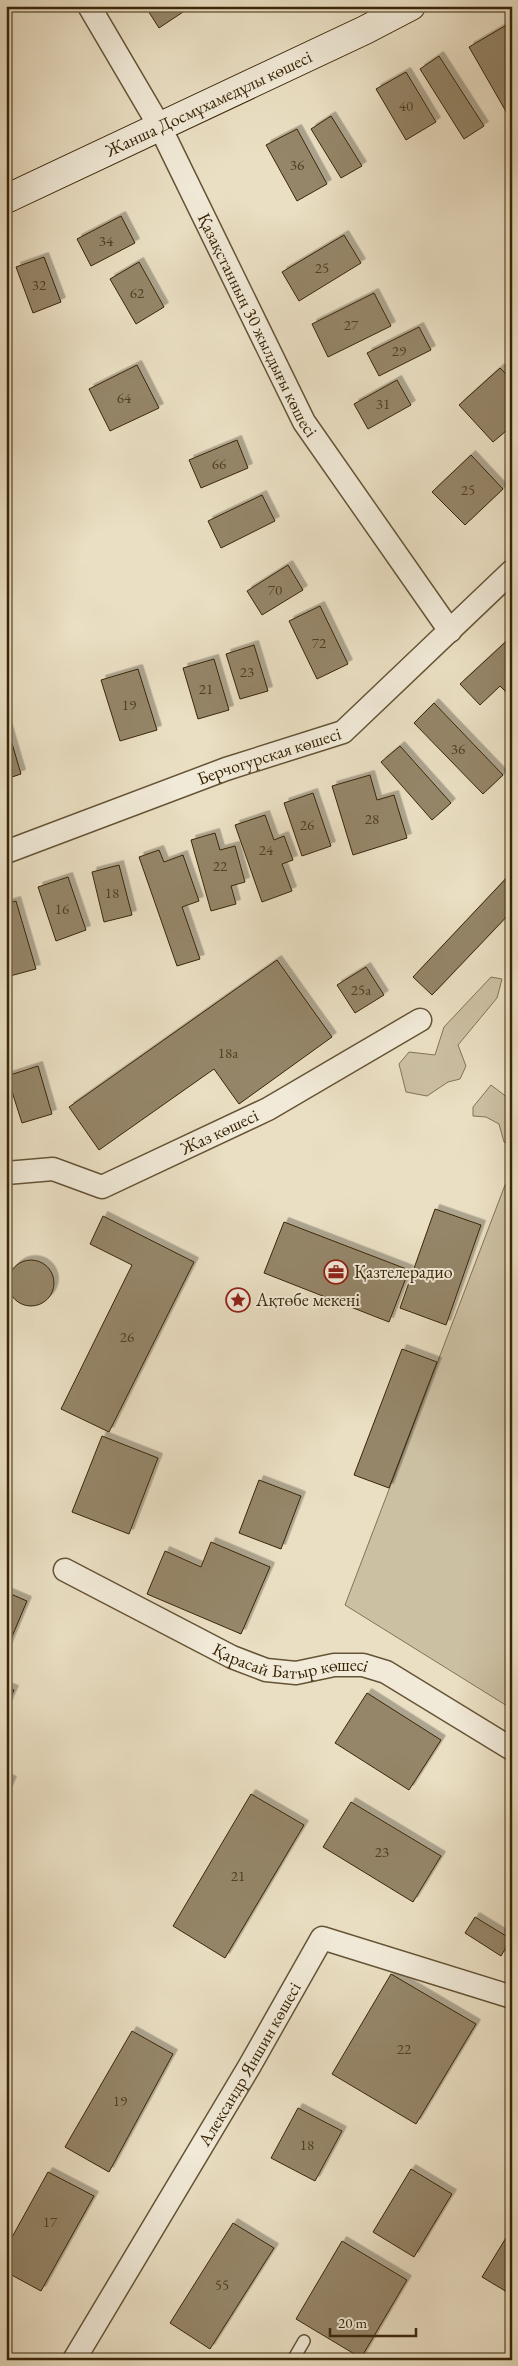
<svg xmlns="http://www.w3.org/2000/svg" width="518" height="2366" viewBox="0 0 518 2366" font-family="'EB Garamond',serif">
<defs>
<filter id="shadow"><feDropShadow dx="4.5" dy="-4.5" stdDeviation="0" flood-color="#0004"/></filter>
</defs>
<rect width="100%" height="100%" fill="#eadfc3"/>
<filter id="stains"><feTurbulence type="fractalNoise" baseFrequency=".004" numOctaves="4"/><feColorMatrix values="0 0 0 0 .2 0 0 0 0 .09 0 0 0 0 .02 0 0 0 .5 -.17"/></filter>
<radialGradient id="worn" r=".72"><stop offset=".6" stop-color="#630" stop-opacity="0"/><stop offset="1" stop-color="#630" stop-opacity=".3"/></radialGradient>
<g fill="#ccc0a3" stroke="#827355">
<polygon points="491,977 502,979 497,998 458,1045 466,1066 460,1079 448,1082 427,1096 406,1092 399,1064 409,1052 435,1055 444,1027"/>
<polygon points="491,1085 512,1101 512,1144 504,1142 499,1124 486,1117 473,1116 473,1107"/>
<polygon points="512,1178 512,1709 345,1605 505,1185"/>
</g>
<g fill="#958669" stroke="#392607" filter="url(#shadow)">
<polygon points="145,6 192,6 159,28"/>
<polygon points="510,23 512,26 512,122 469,47"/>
<polygon points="439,56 484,126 464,139 420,69"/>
<polygon points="406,72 436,122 406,140 376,89"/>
<polygon points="331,116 362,166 341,178 311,129"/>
<polygon points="297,129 327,184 297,201 266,145"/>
<polygon points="121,216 135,243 91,266 77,239"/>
<polygon points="344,235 361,263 299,301 282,272"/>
<polygon points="44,257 61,302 33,313 16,267"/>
<polygon points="139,262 164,307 136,324 110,279"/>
<polygon points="374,293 391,326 328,357 312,324"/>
<polygon points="419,327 431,350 379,376 367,353"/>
<polygon points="137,365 159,408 110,431 89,389"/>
<polygon points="500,368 512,380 512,426 493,442 459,405"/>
<polygon points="397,380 411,405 368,429 354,404"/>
<polygon points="237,440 248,468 201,488 189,460"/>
<polygon points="471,455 503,489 465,525 432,492"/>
<polygon points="262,495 275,521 221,548 208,521"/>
<polygon points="288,565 303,590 262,615 247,591"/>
<polygon points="320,606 348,664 317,679 289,621"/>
<polygon points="512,636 512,695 510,696 500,686 480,705 460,684"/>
<polygon points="254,645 268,691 240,699 226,654"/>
<polygon points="214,659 229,710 198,719 183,668"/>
<polygon points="138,669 157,730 120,741 101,680"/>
<polygon points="434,703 503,775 483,794 414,723"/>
<polygon points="6,723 21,774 6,779"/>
<polygon points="400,746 451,803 432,820 381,762"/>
<polygon points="370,775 377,800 394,795 407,838 353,855 332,786"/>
<polygon points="313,793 331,846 302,856 284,803"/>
<polygon points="265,815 274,840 284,836 293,860 282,864 292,891 262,902 235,825"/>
<polygon points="215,833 220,850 235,846 245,882 231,886 236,904 211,911 191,840"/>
<polygon points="159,850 164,862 183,855 199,901 182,907 200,959 177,966 139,857"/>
<polygon points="119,865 132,915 104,922 92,872"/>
<polygon points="512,872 512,911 432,995 413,977"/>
<polygon points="68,877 86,930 56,941 38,887"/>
<polygon points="16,901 36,969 10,976 6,961 6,904"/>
<polygon points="277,960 332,1037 239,1104 214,1069 99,1150 69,1107"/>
<polygon points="366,967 384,995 355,1013 337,985"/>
<polygon points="38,1066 52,1114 22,1123 7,1076"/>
<polygon points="435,1209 481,1225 446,1325 400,1308"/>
<polygon points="103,1216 194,1262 109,1432 61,1409 132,1265 90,1244"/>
<polygon points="284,1222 409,1270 389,1322 264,1273"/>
<circle cx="31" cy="1283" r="23"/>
<polygon points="402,1349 437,1362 389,1488 354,1475"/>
<polygon points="102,1436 158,1458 129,1534 72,1512"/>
<polygon points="259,1480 301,1496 281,1549 239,1533"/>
<polygon points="211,1542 270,1567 241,1634 147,1594 165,1551 201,1567"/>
<polygon points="6,1592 27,1601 6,1651"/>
<polygon points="6,1687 14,1690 6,1708"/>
<polygon points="367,1693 441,1740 409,1790 335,1743"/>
<polygon points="6,1778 12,1781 6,1794"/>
<polygon points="251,1794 304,1825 225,1958 173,1926"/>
<polygon points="351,1802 441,1856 413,1902 323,1847"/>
<polygon points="475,1917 511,1939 501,1956 465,1933"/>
<polygon points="391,1974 476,2024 416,2124 332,2074"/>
<polygon points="132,2031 173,2054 109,2172 65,2147"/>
<polygon points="298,2108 342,2131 315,2181 271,2158"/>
<polygon points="411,2169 452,2194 414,2257 373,2232"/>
<polygon points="48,2172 94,2196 41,2291 6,2272 6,2248"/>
<polygon points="233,2223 274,2248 210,2349 170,2323"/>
<polygon points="512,2228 512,2295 482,2277"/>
<polygon points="342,2241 407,2280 361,2358 296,2319"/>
</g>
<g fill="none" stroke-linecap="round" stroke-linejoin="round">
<g stroke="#655436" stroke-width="14">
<polyline id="lane" points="293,2360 304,2341"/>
</g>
<g stroke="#655436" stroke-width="25">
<g id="street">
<path id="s1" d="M 89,6 L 160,127 L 304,422 L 450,631"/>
<path id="s2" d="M 6,852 L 226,769 L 343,732 L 512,571"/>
<path id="s3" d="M 6,1173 L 53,1169 L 102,1187 L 268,1109 L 420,1020"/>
<path id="s4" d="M 65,1570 L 232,1657 L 266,1670 L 296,1673 L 334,1665 L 363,1665 L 386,1672 L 512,1749"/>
<path id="s5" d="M 74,2360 L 249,2067 L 322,1938 L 512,1997"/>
</g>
</g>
<g stroke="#392607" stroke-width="30">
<g id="secondary">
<path id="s6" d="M 6,199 L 365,30 L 411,6"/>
</g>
</g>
<use href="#lane" stroke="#f1ead8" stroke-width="11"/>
<use href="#street" stroke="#f1ead8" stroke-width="22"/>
<use href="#secondary" stroke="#f1ead8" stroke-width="28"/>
</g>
<defs>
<g id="office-ring" transform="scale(1.25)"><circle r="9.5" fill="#f1ead8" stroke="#8f2418" stroke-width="1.5"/><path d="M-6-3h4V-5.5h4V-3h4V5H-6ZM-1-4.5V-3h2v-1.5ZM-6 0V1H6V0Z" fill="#8f2418"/></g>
<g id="sight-ring" transform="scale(1.25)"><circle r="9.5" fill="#f1ead8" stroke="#8f2418" stroke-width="1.5"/><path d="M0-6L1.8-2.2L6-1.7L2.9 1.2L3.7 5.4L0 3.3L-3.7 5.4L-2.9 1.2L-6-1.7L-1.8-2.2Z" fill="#8f2418"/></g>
</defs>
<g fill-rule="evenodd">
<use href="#office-ring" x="336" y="1272"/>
<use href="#sight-ring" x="238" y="1300"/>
</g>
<g text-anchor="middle" stroke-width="4" stroke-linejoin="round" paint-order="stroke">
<g font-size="15" fill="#503e20">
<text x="406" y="111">40</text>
<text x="297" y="170">36</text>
<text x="106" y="246">34</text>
<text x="322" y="273">25</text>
<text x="39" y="290">32</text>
<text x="137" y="298">62</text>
<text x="351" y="330">27</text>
<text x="399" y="356">29</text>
<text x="124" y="403">64</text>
<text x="383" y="409">31</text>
<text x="219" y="469">66</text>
<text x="468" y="495">25</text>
<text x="275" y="595">70</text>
<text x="319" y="648">72</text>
<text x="247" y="677">23</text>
<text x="206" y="694">21</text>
<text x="129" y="710">19</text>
<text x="458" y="754">36</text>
<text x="372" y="824">28</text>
<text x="307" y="830">26</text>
<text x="266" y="855">24</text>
<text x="220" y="871">22</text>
<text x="112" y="898">18</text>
<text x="62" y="914">16</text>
<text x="361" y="995">25а</text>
<text x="228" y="1058">18а</text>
<text x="127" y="1342">26</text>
<text x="382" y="1857">23</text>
<text x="238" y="1881">21</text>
<text x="404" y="2054">22</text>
<text x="120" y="2106">19</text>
<text x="307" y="2150">18</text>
<text x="50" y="2227">17</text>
<text x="222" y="2290">55</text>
</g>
<g font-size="18" fill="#392607" stroke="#f1ead8">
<text dy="6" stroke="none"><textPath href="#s6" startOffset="224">Жанша Досмұхамедұлы көшесі</textPath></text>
<text dy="6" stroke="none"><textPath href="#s1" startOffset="361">Қазақстанның 30 жылдығы көшесі</textPath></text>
<text dy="6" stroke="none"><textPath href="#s2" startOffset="280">Берчогурская көшесі</textPath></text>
<text dy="6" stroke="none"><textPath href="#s3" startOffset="229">Жаз көшесі</textPath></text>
<text dy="6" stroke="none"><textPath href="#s4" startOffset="248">Қарасай Батыр көшесі</textPath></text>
<text dy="6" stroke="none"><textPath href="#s5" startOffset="344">Александр Яншин көшесі</textPath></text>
</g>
<g font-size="18" fill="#392607" stroke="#f1ead8" text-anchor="start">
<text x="354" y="1278">Қазтелерадио</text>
<text x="256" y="1306">Ақтөбе мекені</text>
</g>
</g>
<rect width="518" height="2366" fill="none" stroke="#eadfc3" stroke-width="25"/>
<rect x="8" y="8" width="503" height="2351" fill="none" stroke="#392607" stroke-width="2.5"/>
<rect x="12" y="12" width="493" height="2341" fill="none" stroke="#392607"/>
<path d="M330 2328v8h86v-8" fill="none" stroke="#392607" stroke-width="2.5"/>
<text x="338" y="2328" font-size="15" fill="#392607" stroke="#f1ead8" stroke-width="4" paint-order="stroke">20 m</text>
<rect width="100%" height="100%" filter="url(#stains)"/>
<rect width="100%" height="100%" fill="url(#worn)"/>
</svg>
